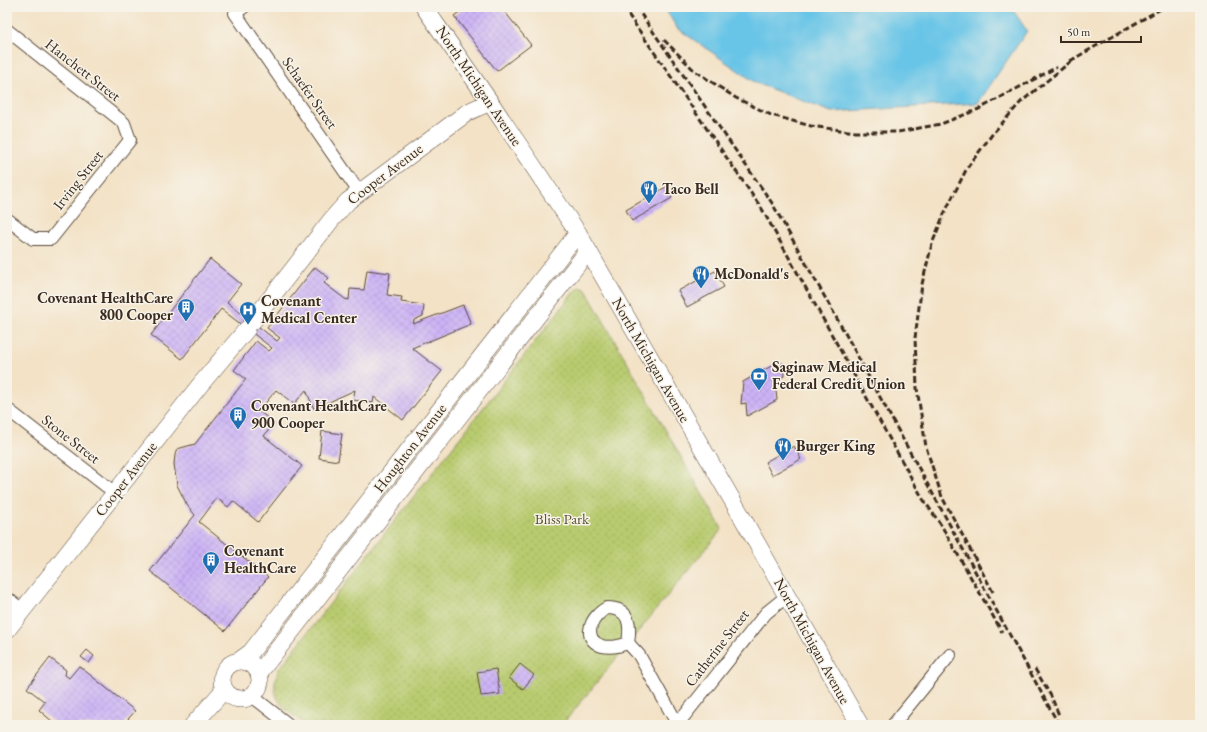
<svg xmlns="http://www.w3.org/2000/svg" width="1207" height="732" viewBox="0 0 1207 732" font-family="'EB Garamond',serif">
<defs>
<pattern id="park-dots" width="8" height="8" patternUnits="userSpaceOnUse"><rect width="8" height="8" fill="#b8cb6e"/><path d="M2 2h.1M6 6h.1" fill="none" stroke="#9fae5f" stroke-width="1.8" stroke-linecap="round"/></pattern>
<pattern id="building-cross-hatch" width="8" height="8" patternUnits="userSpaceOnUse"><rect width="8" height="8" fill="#ccb3f7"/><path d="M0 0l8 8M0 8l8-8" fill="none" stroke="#b09ad3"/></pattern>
</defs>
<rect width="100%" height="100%" fill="#f7f3e8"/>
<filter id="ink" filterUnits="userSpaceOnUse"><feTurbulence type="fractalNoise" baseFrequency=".025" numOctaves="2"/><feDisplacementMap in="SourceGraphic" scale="8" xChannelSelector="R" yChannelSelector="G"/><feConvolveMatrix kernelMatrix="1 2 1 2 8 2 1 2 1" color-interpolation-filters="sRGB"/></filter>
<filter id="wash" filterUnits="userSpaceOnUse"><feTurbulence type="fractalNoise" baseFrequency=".012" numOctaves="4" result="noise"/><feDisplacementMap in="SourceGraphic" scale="16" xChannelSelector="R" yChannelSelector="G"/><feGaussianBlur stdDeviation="0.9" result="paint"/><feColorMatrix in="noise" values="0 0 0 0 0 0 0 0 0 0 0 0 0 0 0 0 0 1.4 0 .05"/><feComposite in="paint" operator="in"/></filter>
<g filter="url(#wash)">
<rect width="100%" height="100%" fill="#f3e2c6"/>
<path fill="url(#park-dots)" stroke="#7a7a46" d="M 580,287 L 586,290 L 722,529 L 562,725 L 306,725 C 285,709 266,699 279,669 L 576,289 Z"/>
<polygon fill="#69c5e7" stroke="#527882" points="664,7 1011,7 1027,31 978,103 831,112 756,83 677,28"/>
<g id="blocks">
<g fill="url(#building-cross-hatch)">
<polygon points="466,7 501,7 531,45 497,71 454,16"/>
<polygon points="666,187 672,198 632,221 626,210"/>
<polygon points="210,259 241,284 227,302 277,341 280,338 267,328 315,267 329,278 324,283 345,299 349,300 350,289 364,290 367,270 390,273 387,295 402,297 401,302 424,305 423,316 414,320 413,324 463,305 471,324 412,348 442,371 403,420 374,397 373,403 353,400 355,390 314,409 306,390 294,404 276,390 259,411 274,423 264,436 302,466 258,522 233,501 228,507 217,498 199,522 268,577 225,631 150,571 195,515 187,505 177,485 174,464 175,455 177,449 195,444 246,379 234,370 256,341 269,351 272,348 221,309 182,359 151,335"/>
<polygon points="715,271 724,287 687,307 678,291"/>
<polygon points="783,363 784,376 775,381 777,400 747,416 746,403 741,404 743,382 775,364 776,367"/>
<polygon points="322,431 342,434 338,461 319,458"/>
<polygon points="794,446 801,459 772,475 765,462"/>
<polygon points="87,650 94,656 89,663 81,657"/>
<polygon points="50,658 66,670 65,675 69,678 79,666 135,711 123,725 51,725 53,722 39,710 45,702 27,688"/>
<polygon points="520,664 534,675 523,689 509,678"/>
<polygon points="496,669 500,694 481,696 477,672"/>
</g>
</g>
</g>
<g filter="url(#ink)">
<use href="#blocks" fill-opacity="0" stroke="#574637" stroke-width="1"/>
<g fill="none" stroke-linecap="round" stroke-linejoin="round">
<g stroke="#574637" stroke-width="14">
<g id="street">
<polyline points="244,7 235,13 359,192"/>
<polyline points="7,30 124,123 130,140 51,239 33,239 7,219"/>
<polyline points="7,409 115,493"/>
<polyline points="7,598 22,610"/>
<path d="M 607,608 C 630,608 631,625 628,643 C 620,646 611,648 602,646 C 580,639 592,615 607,608 Z"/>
<polyline points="628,643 639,655 678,725"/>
<polyline points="252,696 289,725"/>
<polyline points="677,725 766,613 787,596"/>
<polyline points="893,725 950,655"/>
</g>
</g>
<g stroke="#574637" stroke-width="18">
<g id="secondary">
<polyline points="424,7 490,102 578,233 738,510 860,725"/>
<polyline points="252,322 332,219 348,201 468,112 490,102"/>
<polyline points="7,630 200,385 247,329"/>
<polyline points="240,660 251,652 578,233"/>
<circle cx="241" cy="680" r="19"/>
<polyline points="259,673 588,251"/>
<polyline points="193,725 224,690"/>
</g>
</g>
<use href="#street" stroke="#fff" stroke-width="12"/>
<use href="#secondary" stroke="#fff" stroke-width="17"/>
<g stroke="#3b2a1e" stroke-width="3" stroke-dasharray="6 3" stroke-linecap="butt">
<polyline points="623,7 762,209 923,499 941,525 1002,632"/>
<polyline points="636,7 772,203 845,333 1059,725"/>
<polyline points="664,40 695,71 736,98 771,115 811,126 855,132 898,132 941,124 979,109 1057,67"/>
<polyline points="1070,61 1164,7"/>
<polyline points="993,592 942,497 926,447 917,388 915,338 922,284 932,244 944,214 967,168 994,132 1021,102 1075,58"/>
<polyline points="1035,669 1051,696 1059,715"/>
</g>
</g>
</g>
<defs>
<g id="restaurant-pin" transform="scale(0.9)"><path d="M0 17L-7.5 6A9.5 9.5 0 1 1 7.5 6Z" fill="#1f6fb2" stroke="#f7f3e8"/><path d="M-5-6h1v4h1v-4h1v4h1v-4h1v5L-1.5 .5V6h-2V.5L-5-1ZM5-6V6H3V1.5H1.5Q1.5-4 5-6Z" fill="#fff"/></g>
<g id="building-pin" transform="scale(0.9)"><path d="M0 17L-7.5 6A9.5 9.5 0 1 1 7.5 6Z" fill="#1f6fb2" stroke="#f7f3e8"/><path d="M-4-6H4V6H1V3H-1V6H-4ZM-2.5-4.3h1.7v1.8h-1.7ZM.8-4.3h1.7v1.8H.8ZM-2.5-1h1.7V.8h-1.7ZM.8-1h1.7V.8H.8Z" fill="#fff"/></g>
<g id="hospital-pin" transform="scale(0.9)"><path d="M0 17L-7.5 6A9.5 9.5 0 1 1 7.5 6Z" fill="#1f6fb2" stroke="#f7f3e8"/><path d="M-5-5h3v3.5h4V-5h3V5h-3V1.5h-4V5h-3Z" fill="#fff"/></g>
<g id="bank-pin" transform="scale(0.9)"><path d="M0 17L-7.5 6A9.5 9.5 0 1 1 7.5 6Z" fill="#1f6fb2" stroke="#f7f3e8"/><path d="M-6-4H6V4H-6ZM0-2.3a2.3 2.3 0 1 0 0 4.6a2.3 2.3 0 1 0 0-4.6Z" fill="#fff"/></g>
</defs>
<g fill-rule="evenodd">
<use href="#restaurant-pin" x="649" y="189"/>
<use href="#restaurant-pin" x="701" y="274"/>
<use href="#building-pin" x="186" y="307"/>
<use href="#hospital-pin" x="248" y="310"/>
<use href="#bank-pin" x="759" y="376"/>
<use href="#building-pin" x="238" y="415"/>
<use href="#restaurant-pin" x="783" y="446"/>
<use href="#building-pin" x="211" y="560"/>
</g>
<g text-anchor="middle" stroke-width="3" stroke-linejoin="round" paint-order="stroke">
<g font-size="15" fill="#3b2a1e" stroke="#f7f3e8">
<text transform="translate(83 70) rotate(38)" y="5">Hanchett Street</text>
<text transform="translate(479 86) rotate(56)" y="5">North Michigan Avenue</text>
<text transform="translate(310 93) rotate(55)" y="5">Schaefer Street</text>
<text transform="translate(385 174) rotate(-37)" y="5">Cooper Avenue</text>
<text transform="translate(78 180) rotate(-52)" y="5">Irving Street</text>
<text transform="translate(651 360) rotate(60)" y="5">North Michigan Avenue</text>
<text transform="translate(71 439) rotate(38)" y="5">Stone Street</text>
<text transform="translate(410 448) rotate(-52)" y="5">Houghton Avenue</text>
<text transform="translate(126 479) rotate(-52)" y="5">Cooper Avenue</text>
<text transform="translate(812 641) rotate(61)" y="5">North Michigan Avenue</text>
<text transform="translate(717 648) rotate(-52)" y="5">Catherine Street</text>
</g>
<g font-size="15" font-weight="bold" fill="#3b2a1e" stroke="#f7f3e8" text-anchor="start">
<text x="662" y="194">Taco Bell</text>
<text x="714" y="279">McDonald's</text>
<text x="173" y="303" text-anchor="end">Covenant HealthCare<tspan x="173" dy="17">800 Cooper</tspan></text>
<text x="261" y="306">Covenant<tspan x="261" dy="17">Medical Center</tspan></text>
<text x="772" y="372">Saginaw Medical<tspan x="772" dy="17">Federal Credit Union</tspan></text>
<text x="251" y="411">Covenant HealthCare<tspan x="251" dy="17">900 Cooper</tspan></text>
<text x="796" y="451">Burger King</text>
<text x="224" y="556">Covenant<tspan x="224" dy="17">HealthCare</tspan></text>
</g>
<g font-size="15" fill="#5a5232" stroke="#f7f3e8">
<text x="562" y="524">Bliss Park</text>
</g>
</g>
<rect width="1207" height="732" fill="none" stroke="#f7f3e8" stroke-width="24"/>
<path d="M1061 36v6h80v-6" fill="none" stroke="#3b2a1e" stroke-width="2"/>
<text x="1067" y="36" font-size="12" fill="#3b2a1e" stroke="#f7f3e8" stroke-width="3" paint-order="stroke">50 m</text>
</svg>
